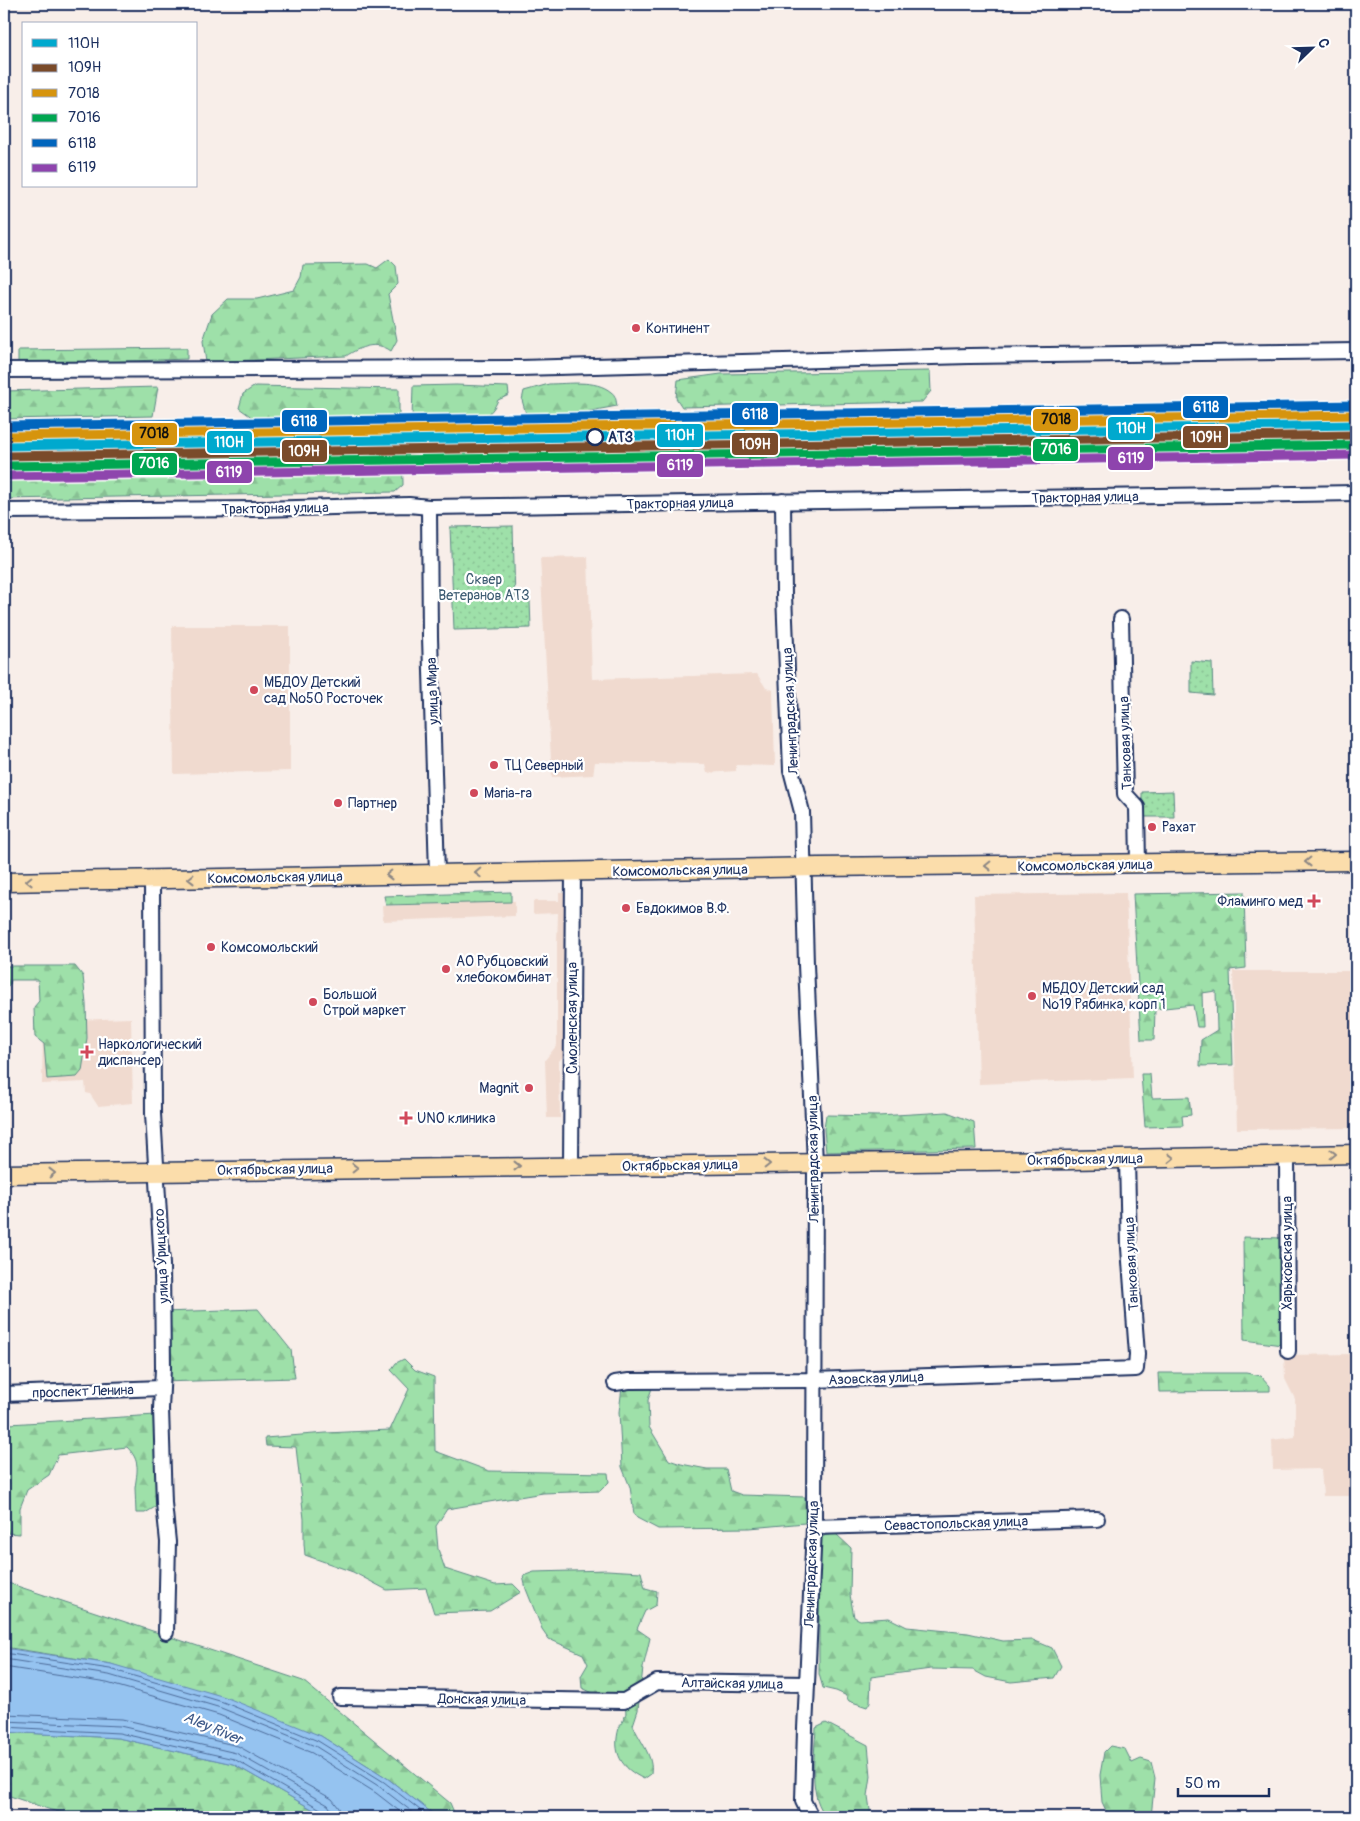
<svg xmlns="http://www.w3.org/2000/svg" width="1360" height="1821" viewBox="0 0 1360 1821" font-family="Pangolin,sans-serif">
<defs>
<pattern id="forest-firs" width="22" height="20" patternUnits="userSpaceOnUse" patternTransform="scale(1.25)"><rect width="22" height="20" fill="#9ee0a9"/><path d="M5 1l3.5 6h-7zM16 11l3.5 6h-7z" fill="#88c094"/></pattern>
<pattern id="park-dots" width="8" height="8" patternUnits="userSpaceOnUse" patternTransform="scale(1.25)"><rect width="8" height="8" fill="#9ee0a9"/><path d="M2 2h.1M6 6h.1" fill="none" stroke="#88c094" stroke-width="1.8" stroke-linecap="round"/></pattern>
</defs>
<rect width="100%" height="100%" fill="#f8eee9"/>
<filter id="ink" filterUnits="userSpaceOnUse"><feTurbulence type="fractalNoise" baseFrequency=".02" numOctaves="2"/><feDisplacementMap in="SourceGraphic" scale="10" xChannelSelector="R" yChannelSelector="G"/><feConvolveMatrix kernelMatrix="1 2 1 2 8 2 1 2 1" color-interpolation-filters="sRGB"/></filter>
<g filter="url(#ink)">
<g fill="#f0dacf">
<polygon points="588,557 592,679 757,674 766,688 773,690 775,766 736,765 736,771 707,773 705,764 595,762 593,775 552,777 540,558"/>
<polygon points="172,626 290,626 290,771 174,774"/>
<polygon points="559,893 570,893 569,1050 559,1061 560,1118 547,1118 545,1060 557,1045 557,945 558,913 533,914 533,901 559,901"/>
<polygon points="1126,893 1133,1078 979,1084 974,895"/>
<polygon points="515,901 515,916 383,921 382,906"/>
<polygon points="1233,971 1356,971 1356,1128 1237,1129"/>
<polygon points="131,1018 133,1103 98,1106 90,1094 86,1093 85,1082 42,1084 43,1021"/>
<polygon points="1356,1354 1356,1496 1323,1496 1321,1469 1273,1470 1272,1440 1295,1437 1295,1399 1285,1379 1284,1355"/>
</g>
<g fill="url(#forest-firs)" stroke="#5c8884">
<path d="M 389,259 L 396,266 L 398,284 L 388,294 L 397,340 L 391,351 C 376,340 360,347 346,356 L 206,362 L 203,341 L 212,314 L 228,299 L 257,299 L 294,290 L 301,277 L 303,265 L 368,264 L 377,268 Z"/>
<polygon points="187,348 187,359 18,365 18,350"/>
<polygon points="930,371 931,391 922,402 682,407 676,398 678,380 721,374"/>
<path d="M 549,384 C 567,384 596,379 611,392 C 616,395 616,401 617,406 L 585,412 L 526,414 L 522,400 L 524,391 Z"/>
<path d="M 456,385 L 508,387 L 509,395 L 498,400 C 485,434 440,422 412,418 L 413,386 Z"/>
<polygon points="255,386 399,389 399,417 253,418 239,408 243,394"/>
<polygon points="158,387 153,416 4,419 4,391"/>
<path d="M 394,452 C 402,463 403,471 403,485 L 395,492 L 4,499 L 4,458 Z"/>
<polygon points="511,892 511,902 386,905 384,896"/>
<polygon points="1244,892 1246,968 1230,970 1233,1065 1200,1066 1201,1040 1217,1030 1216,991 1202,993 1203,1027 1197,1027 1193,1005 1155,1009 1154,1040 1141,1040 1133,894"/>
<polygon points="4,966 75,966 83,976 86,1004 87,1038 82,1071 77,1077 47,1079 44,1044 35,1037 34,1007 39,1001 38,980 11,980 10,984 4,989"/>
<polygon points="1141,1074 1150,1074 1152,1098 1189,1097 1191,1115 1182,1116 1183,1126 1145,1127"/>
<polygon points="947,1112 974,1122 976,1149 826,1152 824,1129 826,1115 878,1116"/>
<polygon points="1243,1237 1283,1238 1282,1345 1244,1340"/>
<polygon points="258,1309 291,1350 295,1378 161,1382 161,1312"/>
<polygon points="404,1359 415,1370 434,1377 435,1451 489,1471 608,1473 609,1482 600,1491 543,1493 447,1509 436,1526 438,1549 445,1569 495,1585 513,1584 521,1592 490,1611 434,1613 426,1588 387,1590 353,1572 305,1555 304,1544 304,1519 296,1447 266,1446 265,1438 326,1433 390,1430 409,1389 391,1370 396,1363"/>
<polygon points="1158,1373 1246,1373 1261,1376 1270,1386 1270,1391 1159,1392"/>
<polygon points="653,1385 648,1400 649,1427 669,1460 681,1464 707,1469 726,1469 731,1491 742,1495 805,1497 805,1523 750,1528 658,1529 637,1518 634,1514 630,1487 622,1467 619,1412 622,1387"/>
<path d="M 156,1415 L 157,1506 L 145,1513 L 136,1513 C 136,1505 135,1496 135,1488 C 137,1471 141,1461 127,1447 L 58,1455 L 49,1475 L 27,1490 L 20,1508 L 20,1534 L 6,1533 L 9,1424 Z"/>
<polygon points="836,1534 851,1548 850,1595 854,1617 860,1620 889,1618 907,1627 968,1633 1003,1641 1033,1640 1052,1648 1061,1666 1054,1678 1011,1682 986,1677 973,1670 931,1669 871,1677 870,1702 867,1707 849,1701 845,1695 836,1691 823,1688 819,1674 819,1539 826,1535"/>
<path d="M 607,1570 L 641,1572 L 645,1588 L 657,1591 L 656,1605 L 645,1611 L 637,1629 L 650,1638 L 643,1668 L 638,1710 L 633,1725 C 640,1742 654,1756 651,1774 L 644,1779 C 621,1768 612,1753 619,1728 C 621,1723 625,1718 626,1713 C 626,1708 623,1699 623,1693 L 593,1693 L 582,1688 L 581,1676 L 588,1664 L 583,1654 L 549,1639 L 542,1629 L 526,1589 L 523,1576 L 534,1572 Z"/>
<polygon points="4,1579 5,1582 303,1681 450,1803 456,1817 437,1817 387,1778 321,1736 111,1664 4,1647"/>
<path d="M 826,1723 L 868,1745 L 871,1776 L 868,1796 L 871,1817 L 828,1817 C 807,1800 815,1753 816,1728 Z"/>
<polygon points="4,1732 118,1738 233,1764 326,1817 79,1817 51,1810 4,1794"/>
<polygon points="1110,1746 1125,1749 1132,1763 1141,1759 1151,1762 1155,1778 1151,1817 1109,1817 1102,1802 1100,1775 1104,1752"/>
</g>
<g fill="url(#park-dots)" stroke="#5c8884">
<polygon points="513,526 515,601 530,601 531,628 454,630 450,527"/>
<polygon points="1191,661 1212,663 1213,695 1191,693"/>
<polygon points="1173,791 1174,817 1142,817 1142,792"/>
</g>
<polygon fill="#95c3f0" stroke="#6488b6" points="4,1648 111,1664 225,1697 321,1736 387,1778 437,1817 326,1817 233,1764 118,1738 4,1732"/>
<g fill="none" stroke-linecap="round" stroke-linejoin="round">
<g stroke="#4c6a98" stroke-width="1">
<polyline points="4,1653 110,1669 223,1702 318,1741 384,1782 429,1817"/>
<polyline points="4,1659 109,1675 221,1708 315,1746 380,1787 419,1817"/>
<polyline points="4,1667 107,1683 219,1715 312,1753 376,1793 407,1817"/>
<polyline points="4,1714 122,1719 238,1746 332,1799 339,1808 341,1817"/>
<polyline points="4,1721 120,1726 236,1753 328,1805 332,1811 333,1817"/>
<polyline points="4,1727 119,1733 234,1759 324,1811 327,1817"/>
</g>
<g stroke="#1b2f5e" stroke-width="18">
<g id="minor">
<polyline points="4,370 520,368 969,356 1356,351"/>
<polyline points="783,501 784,595 791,770 802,812 806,965 815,1163 814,1527 805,1729 803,1801 811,1817"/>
<polyline points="429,507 430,637 437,874"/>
<polyline points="4,511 259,509 409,505 429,507 1356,493"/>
<polyline points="1121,619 1125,794 1137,807 1138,864"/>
<polyline points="152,880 153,1114 162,1265 163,1368 161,1409 164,1503 168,1542 166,1632"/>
<polyline points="1287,1155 1288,1351"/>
<polyline points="571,1166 573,871"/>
<polyline points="615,1383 629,1381 813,1380 1136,1369 1137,1354 1129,1248 1127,1159"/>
<polyline points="4,1394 161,1388"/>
<polyline points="814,1527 1097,1519"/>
<polyline points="340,1697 624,1701 657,1682 807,1684"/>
</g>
</g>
<g stroke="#1b2f5e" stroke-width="21">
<g id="major">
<polyline points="4,882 818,867 1356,861"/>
<polyline points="4,1174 1070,1160 1356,1154"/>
</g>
</g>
<use href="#minor" stroke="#fff" stroke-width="14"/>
<use href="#major" stroke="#fbddab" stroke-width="18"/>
<g stroke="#fff" stroke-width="12">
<polyline id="rail-1" points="4,446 1356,425"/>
</g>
<g stroke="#fff" stroke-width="12">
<polyline id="rail-2" points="4,456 1356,435"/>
</g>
<g stroke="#fff" stroke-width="12">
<polyline id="rail-3" points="4,436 1356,415"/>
</g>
<g stroke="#fff" stroke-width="12">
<polyline id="rail-4" points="4,466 1356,445"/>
</g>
<g stroke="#fff" stroke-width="12">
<polyline id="rail-5" points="4,426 1356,405"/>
</g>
<g stroke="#fff" stroke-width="12">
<polyline id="rail-6" points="4,476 1356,455"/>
</g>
<use href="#rail-1" stroke="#00a9ce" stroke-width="9"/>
<use href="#rail-2" stroke="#7a4b2a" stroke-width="9"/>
<use href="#rail-3" stroke="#d6940e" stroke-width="9"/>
<use href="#rail-4" stroke="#00a651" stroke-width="9"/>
<use href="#rail-5" stroke="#0065bd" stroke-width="9"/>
<use href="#rail-6" stroke="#8e44ad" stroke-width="9"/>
</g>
<defs><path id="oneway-chevron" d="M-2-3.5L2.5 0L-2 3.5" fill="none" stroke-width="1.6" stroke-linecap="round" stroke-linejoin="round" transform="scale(1.25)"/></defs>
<g stroke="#8b8684">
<use href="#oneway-chevron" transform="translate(1308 862) rotate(179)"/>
<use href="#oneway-chevron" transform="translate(988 866) rotate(179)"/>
<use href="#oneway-chevron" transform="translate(478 873) rotate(178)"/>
<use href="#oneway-chevron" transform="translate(389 875) rotate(179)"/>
<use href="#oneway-chevron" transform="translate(191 879) rotate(179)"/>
<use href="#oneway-chevron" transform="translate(29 881) rotate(179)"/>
<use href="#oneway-chevron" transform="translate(1333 1154) rotate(-1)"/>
<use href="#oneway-chevron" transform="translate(1171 1158) rotate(-1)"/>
<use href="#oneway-chevron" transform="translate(767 1164) rotate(-1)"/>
<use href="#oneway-chevron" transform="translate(517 1166)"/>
<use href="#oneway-chevron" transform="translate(355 1168) rotate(-1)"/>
<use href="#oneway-chevron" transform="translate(52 1173) rotate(-1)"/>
</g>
</g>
<g fill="#d1495b" stroke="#fff" stroke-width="2">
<circle cx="636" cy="328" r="5"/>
<circle cx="254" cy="690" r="5"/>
<circle cx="494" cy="765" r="5"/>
<circle cx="474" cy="793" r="5"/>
<circle cx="338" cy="803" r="5"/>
<circle cx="1152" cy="827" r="5"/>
<path d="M1311.5 893.5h5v5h5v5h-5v5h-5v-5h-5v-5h5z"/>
<circle cx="626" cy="908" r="5"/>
<circle cx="211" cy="947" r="5"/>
<circle cx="446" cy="969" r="5"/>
<circle cx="1032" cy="996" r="5"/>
<circle cx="313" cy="1002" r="5"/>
<path d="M84.5 1044.5h5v5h5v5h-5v5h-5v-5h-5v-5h5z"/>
<circle cx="529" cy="1088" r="5"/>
<path d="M403.5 1110.5h5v5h5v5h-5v5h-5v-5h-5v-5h5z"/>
</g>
<circle fill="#fff" stroke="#1b2f5e" stroke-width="2.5" cx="595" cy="437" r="8"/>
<g text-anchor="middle" stroke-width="4.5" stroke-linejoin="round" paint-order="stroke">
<g font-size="14" fill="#1b2f5e" stroke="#fff" text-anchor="start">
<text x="646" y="333">Континент</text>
<text x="264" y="687">МБДОУ Детский<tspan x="264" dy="16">сад №50 Росточек</tspan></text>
<text x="504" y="770">ТЦ Северный</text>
<text x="484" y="798">Maria-ra</text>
<text x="348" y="808">Партнер</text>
<text x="1162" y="832">Рахат</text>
<text x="1303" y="906" text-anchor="end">Фламинго мед</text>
<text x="636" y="913">Евдокимов В.Ф.</text>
<text x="221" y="952">Комсомольский</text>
<text x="456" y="966">АО Рубцовский<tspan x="456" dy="16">хлебокомбинат</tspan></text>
<text x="1042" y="993">МБДОУ Детский сад<tspan x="1042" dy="16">№19 Рябинка, корп 1</tspan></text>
<text x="323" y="999">Большой<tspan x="323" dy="16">Строй маркет</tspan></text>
<text x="98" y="1049">Наркологический<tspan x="98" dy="16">диспансер</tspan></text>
<text x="519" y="1093" text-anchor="end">Magnit</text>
<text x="417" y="1123">UNO клиника</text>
</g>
<g font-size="14" font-weight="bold" fill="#1b2f5e" stroke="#fff" text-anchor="start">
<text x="608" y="442">АТЗ</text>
</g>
<g font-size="14" fill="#1b2f5e" stroke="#fff">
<text transform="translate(1085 497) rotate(-1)" y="5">Тракторная улица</text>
<text transform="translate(680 503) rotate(-1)" y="5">Тракторная улица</text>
<text transform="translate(275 508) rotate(-1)" y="5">Тракторная улица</text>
<text transform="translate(432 691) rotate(-92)" y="5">улица Мира</text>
<text transform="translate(790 711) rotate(-93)" y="5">Ленинградская улица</text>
<text transform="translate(1125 743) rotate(-92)" y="5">Танковая улица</text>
<text transform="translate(1085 865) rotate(-1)" y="5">Комсомольская улица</text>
<text transform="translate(680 870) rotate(-1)" y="5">Комсомольская улица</text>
<text transform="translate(275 877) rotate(-1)" y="5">Комсомольская улица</text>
<text transform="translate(572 1018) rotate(-90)" y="5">Смоленская улица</text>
<text transform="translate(813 1159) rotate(-91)" y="5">Ленинградская улица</text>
<text transform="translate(1085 1159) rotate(-1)" y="5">Октябрьская улица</text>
<text transform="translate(680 1165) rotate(-1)" y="5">Октябрьская улица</text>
<text transform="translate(275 1169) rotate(-1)" y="5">Октябрьская улица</text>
<text transform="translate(1287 1253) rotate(-90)" y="5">Харьковская улица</text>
<text transform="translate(161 1256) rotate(-93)" y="5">улица Урицкого</text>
<text transform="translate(1131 1264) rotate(-93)" y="5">Танковая улица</text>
<text transform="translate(876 1378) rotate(-2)" y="5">Азовская улица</text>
<text transform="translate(83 1391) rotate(-2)" y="5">проспект Ленина</text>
<text transform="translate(956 1523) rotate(-2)" y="5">Севастопольская улица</text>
<text transform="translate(811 1564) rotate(-88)" y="5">Ленинградская улица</text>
<text transform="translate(732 1683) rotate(1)" y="5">Алтайская улица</text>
<text transform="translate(482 1699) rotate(1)" y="5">Донская улица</text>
</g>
<g font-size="14" fill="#3c5b71" stroke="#fff">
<text x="484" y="584">Сквер<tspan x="484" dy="16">Ветеранов АТЗ</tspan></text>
</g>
<g font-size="15" font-style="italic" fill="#405b8a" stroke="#fff">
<text transform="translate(213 1728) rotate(23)" y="5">Aley River</text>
</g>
</g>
<g stroke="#fff" stroke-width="2">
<rect x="1182" y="395" width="47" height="24" rx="5" fill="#0065bd"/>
<rect x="731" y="402" width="48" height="24" rx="5" fill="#0065bd"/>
<rect x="1032" y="408" width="47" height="24" rx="5" fill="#d6940e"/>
<rect x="281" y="409" width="47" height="24" rx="5" fill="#0065bd"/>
<rect x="1107" y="416" width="47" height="25" rx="5" fill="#00a9ce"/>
<rect x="131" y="422" width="47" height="24" rx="5" fill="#d6940e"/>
<rect x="656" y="423" width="48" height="25" rx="5" fill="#00a9ce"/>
<rect x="1182" y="425" width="47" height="24" rx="5" fill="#7a4b2a"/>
<rect x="206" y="430" width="47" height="24" rx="5" fill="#00a9ce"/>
<rect x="731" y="432" width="48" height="24" rx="5" fill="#7a4b2a"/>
<rect x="1032" y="438" width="47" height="24" rx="5" fill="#00a651"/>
<rect x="281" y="439" width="47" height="24" rx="5" fill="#7a4b2a"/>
<rect x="1107" y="446" width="47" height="25" rx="5" fill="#8e44ad"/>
<rect x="131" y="452" width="47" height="24" rx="5" fill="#00a651"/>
<rect x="656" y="453" width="48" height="25" rx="5" fill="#8e44ad"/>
<rect x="206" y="460" width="47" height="24" rx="5" fill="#8e44ad"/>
</g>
<g font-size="14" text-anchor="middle" font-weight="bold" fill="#fff">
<text x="1206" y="412">6118</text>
<text x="755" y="419">6118</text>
<text x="304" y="426">6118</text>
<text x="1131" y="433">110Н</text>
<text x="680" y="440">110Н</text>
<text x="1206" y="442">109Н</text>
<text x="229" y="447">110Н</text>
<text x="755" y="449">109Н</text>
<text x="1056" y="454">7016</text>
<text x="304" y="456">109Н</text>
<text x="1131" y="463">6119</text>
<text x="154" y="468">7016</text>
<text x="680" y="470">6119</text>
<text x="229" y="477">6119</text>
</g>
<g font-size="14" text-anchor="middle" font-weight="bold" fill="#111">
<text x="1056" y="424">7018</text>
<text x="154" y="438">7018</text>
</g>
<rect width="1360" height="1821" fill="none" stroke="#fff" stroke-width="20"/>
<rect x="10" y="10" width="1340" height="1801" fill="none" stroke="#1b2f5e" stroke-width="2" filter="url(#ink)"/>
<rect x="22" y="22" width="175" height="165" fill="#ffffff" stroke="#a4acbf"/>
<rect x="32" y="39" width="25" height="8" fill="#00a9ce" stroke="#a4acbf"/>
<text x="68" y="48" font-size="15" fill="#1b2f5e">110Н</text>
<rect x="32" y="64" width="25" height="8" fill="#7a4b2a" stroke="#a4acbf"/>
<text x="68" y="72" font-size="15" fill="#1b2f5e">109Н</text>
<rect x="32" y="89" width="25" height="8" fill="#d6940e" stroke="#a4acbf"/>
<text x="68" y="98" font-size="15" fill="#1b2f5e">7018</text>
<rect x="32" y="114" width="25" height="8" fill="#00a651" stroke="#a4acbf"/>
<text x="68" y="122" font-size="15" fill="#1b2f5e">7016</text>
<rect x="32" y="139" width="25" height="8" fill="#0065bd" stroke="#a4acbf"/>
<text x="68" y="148" font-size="15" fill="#1b2f5e">6118</text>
<rect x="32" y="164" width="25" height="8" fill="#8e44ad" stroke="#a4acbf"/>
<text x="68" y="172" font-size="15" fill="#1b2f5e">6119</text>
<g transform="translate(1312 48) rotate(67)" stroke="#ffffff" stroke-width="4" paint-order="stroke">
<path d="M0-4L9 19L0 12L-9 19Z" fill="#1b2f5e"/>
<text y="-8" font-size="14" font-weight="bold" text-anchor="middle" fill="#1b2f5e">С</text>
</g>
<path d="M1178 1788v8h91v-8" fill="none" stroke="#1b2f5e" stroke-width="2.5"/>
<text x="1185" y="1788" font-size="15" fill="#1b2f5e" stroke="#ffffff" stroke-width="4" paint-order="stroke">50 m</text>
</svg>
